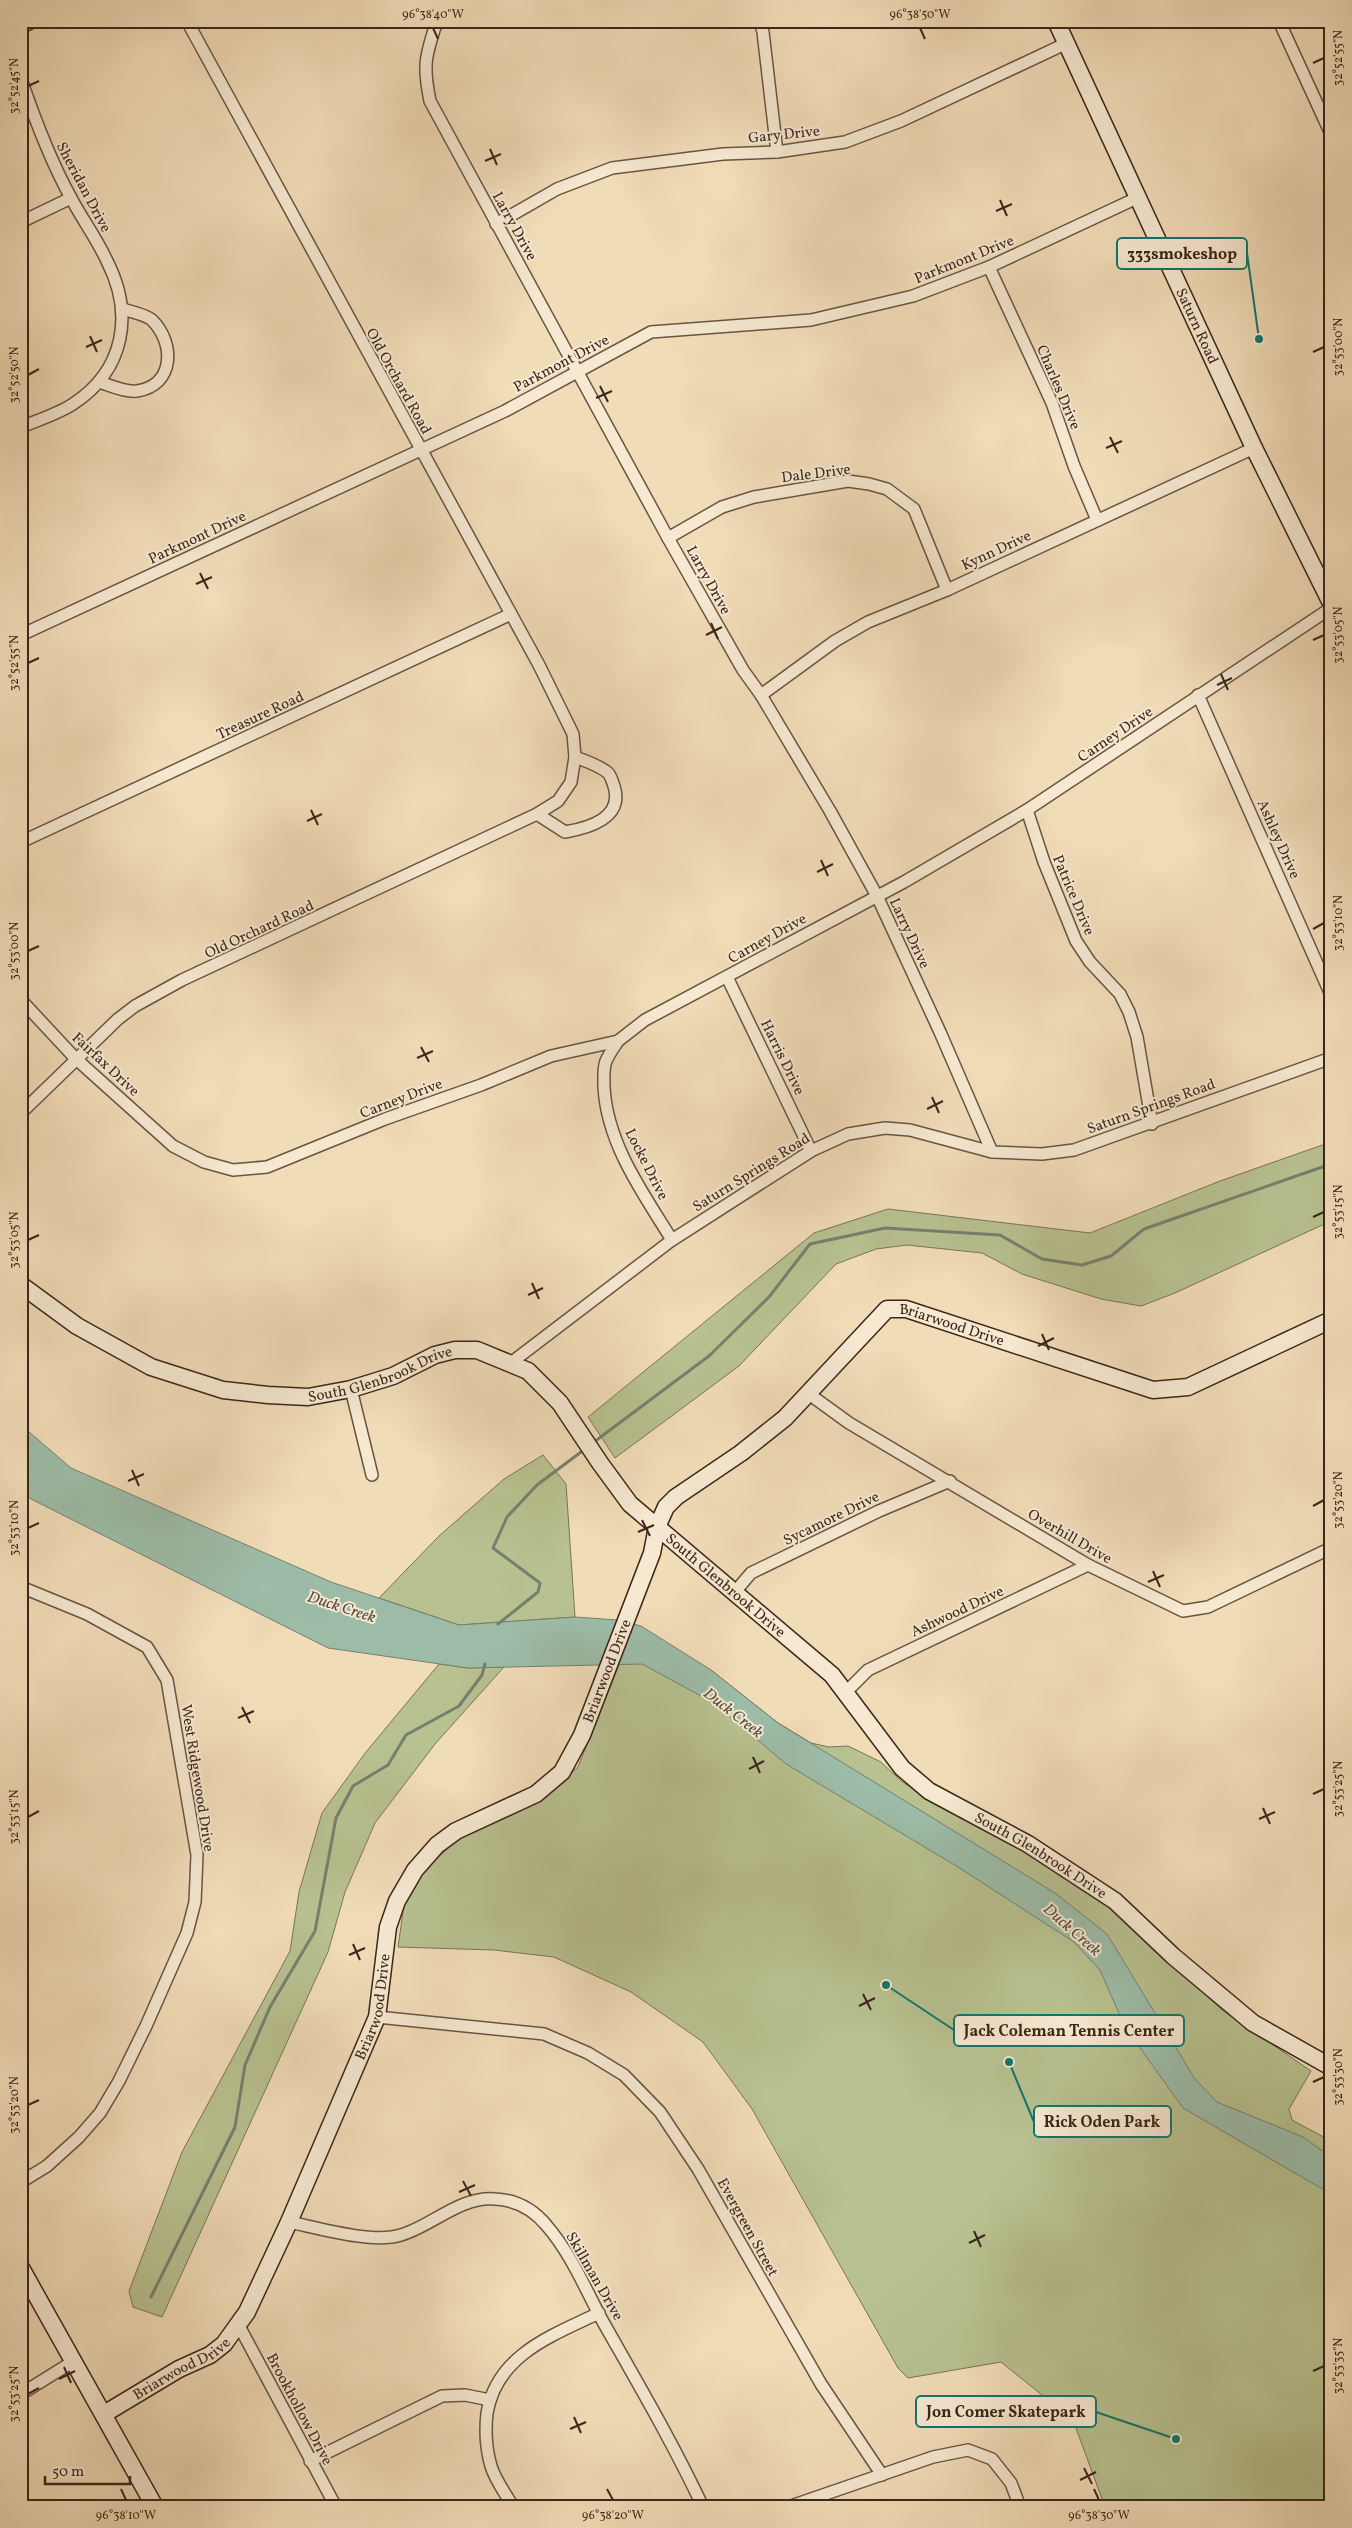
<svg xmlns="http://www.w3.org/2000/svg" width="1352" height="2528" viewBox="0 0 1352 2528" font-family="Vollkorn,serif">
<rect width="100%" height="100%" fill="#f1dcb8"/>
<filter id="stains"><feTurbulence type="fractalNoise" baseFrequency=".004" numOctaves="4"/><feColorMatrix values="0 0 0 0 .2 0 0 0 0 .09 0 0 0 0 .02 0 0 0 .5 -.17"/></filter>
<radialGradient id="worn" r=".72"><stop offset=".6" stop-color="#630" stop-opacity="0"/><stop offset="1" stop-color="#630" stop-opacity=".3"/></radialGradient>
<g fill="#b8c190" stroke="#7a7455">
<polygon points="1331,1142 1331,1221 1175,1293 1141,1306 1101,1299 1022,1274 982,1253 907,1245 876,1249 836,1264 739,1366 615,1458 588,1417 814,1233 888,1209 1090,1233 1220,1181"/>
<polygon points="543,1455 566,1484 575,1617 459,1625 379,1598 439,1536 504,1479"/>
<polygon points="635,1625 711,1670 778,1723 811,1743 829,1747 848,1746 881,1762 901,1781 939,1805 1032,1854 1103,1901 1222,2010 1311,2071 1289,2109 1292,2120 1331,2141 1331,2507 1105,2507 1073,2420 1001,2362 908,2378 898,2368 752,2109 703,2042 631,1992 554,1957 494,1950 398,1947 404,1905 423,1871 456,1841 552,1791 578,1767"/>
<polygon points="439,1664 468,1668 504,1667 435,1744 375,1823 345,1892 328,1952 162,2317 133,2307 129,2291 182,2152 290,1951 299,1892 322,1813 366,1752"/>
</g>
<polygon fill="#9cbca8" stroke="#76806f" points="21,1425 71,1468 331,1582 459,1625 575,1617 617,1620 641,1626 711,1670 778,1723 1055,1893 1107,1934 1195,2079 1217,2102 1303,2137 1331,2157 1331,2194 1183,2108 1125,2027 1100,1970 1074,1942 958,1867 786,1764 714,1703 642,1664 468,1668 328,1648 31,1499 21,1490"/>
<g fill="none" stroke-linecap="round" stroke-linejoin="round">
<g stroke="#76806f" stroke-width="3">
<polyline points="594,1442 709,1356 769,1297 810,1244 885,1228 1000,1235 1042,1259 1082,1265 1111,1256 1144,1229 1331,1164"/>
<polyline points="498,1624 538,1592 540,1583 493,1548 507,1517 537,1485 585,1449"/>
<polyline points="151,2297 235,2127 245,2065 270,2007 315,1931 336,1818 353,1786 388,1765 406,1735 459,1706 482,1675 485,1664"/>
</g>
<g stroke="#695442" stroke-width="14">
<g id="street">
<path d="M 439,21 L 436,24 C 425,57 423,67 430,101 L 668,538 L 743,670 L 761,695 L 830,811 L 877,896 L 940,1032 L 992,1152"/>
<polyline points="760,21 763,32 777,152"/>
<polyline points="1279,21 1331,134"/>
<path d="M 21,79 C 35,120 50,160 71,198 C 82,219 97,239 107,261 C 134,314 125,370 73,404 C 58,414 38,420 21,427"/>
<polyline points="21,222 71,198"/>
<polyline points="496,224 557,189 612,168 723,154 777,152 845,142 901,121 1067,43"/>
<polyline points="989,267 1052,403 1074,466 1097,520"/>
<path d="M 99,382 C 109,385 127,393 137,391 C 175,385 175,343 152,320 C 145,314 131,312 123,309"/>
<polyline points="668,538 722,507 754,497 848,481 869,484 887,489 914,509 947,590"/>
<polyline points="21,635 505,411 651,332 811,320 913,296 989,267 1139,197"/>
<polyline points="761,695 835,641 868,622 947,590 1254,448"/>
<polyline points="1198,695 1331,995"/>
<polyline points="1027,810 1044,862 1076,941 1090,962 1120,994 1129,1012 1137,1037 1152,1124"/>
<path d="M 537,814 L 565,832 C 589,828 624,818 614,786 C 612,781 611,775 607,772 C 598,765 586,761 575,757"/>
<polyline points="21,842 511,614"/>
<polyline points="727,977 811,1151"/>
<polyline points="21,1000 75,1058 173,1146 204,1162 233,1170 267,1167 385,1119 481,1085 551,1056 618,1041 645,1020 904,882 1027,810 1331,608"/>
<path d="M 618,1041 C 614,1047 609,1054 606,1061 C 603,1068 604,1079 604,1087 C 607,1144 643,1193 672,1240"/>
<polyline points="21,1113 118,1019 135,1006 182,980 537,814 558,801 571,782 575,757 573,734 539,665 187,21"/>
<polyline points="512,1362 672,1240 811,1151 848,1134 885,1128 910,1130 992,1152 1042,1154 1074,1150 1331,1058"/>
<polyline points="351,1389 372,1475"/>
<polyline points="809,1394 849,1423 1088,1565 1183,1611 1208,1607 1331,1548"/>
<polyline points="21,1587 87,1614 147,1647 167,1680 197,1855 195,1902 187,1933 146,2026 119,2081 100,2113 79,2137 47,2166 21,2182"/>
<polyline points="734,1593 751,1573 879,1511 950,1481"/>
<polyline points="846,1692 868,1670 1088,1565"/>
<polyline points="377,2017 544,2034 588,2053 624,2075 660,2112 698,2169 821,2384 882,2475"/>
<path d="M 289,2222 C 318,2228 373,2244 401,2235 C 432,2226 460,2196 495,2199 C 516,2200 534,2210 547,2226 C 571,2254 585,2288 602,2320 C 637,2382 673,2443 703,2507"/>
<polyline points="238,2324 336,2507"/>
<polyline points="21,2394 74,2361"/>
<polyline points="310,2461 442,2396 465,2395 490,2400"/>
<path d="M 513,2507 C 506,2494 495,2480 491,2466 C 486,2449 485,2431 487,2413 C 497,2355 551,2336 599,2313"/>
<polyline points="788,2507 933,2457 968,2450 992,2459 1011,2483 1020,2507"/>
</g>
</g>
<g stroke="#3c261a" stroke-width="19">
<g id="secondary">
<path id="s1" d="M 1056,21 L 1254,448 L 1331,603"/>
<polyline points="21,25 29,21"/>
<path id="s2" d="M 21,1285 L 77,1326 L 151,1367 L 223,1390 L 268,1395 L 308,1397 L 351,1389 L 393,1376 L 435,1355 L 455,1350 L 477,1350 L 528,1371 L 560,1403 L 600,1463 L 630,1504 L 832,1675 L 902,1768 L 929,1791 L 1028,1844 L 1115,1901 L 1173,1956 L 1253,2023 L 1331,2067"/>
<polyline points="21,2268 155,2507"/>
<path id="s3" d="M 104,2414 L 179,2369 L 210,2355 L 224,2344 L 247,2312 L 289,2222 L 377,2017 L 388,1927 L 397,1901 L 415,1870 L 437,1845 L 456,1831 L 536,1794 L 562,1772 L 582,1735 L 652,1553 L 657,1527 L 666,1507 L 676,1497 L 741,1453 L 785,1418 L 887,1309 L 906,1309 L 1153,1390 L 1188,1387 L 1331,1320"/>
</g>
</g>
<use href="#street" stroke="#f6e8d1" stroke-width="11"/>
<use href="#secondary" stroke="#f6e8d1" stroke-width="16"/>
</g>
<path fill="none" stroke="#3c261a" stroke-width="2" d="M 433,28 L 438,39M 920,28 L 925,39M 1313,63 L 1324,58M 28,86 L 39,81M 490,149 L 497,165M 485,161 L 501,154M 1000,200 L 1007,216M 996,211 L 1012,204M 90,336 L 97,352M 86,347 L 102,340M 1313,352 L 1324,347M 28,375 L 39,369M 600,386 L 608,402M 596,398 L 612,391M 1110,437 L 1118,453M 1106,448 L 1122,441M 200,573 L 208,589M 196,584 L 212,577M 711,623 L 718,639M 706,635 L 722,627M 1313,640 L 1324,635M 28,663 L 39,658M 1221,674 L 1228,690M 1217,685 L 1232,678M 311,810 L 318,825M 307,821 L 322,814M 821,860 L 828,876M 817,872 L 833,864M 1313,929 L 1324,923M 28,951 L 39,946M 421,1047 L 429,1062M 417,1058 L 433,1051M 932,1097 L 939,1113M 927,1109 L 943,1101M 1313,1217 L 1324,1212M 28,1240 L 39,1235M 532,1283 L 539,1299M 528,1295 L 543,1288M 1042,1334 L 1049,1350M 1038,1346 L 1054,1338M 132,1470 L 139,1486M 128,1481 L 144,1474M 1313,1506 L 1324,1500M 642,1520 L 650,1536M 28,1528 L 39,1523M 638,1532 L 654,1525M 1153,1571 L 1160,1587M 1148,1582 L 1164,1575M 242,1707 L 250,1723M 238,1718 L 254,1711M 753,1757 L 760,1773M 749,1769 L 764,1761M 1313,1794 L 1324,1789M 1263,1808 L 1270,1824M 28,1817 L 39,1811M 1259,1819 L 1275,1812M 353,1944 L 360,1960M 349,1955 L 365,1948M 863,1994 L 871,2010M 859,2006 L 875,1998M 1313,2082 L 1324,2077M 28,2105 L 39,2100M 463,2181 L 471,2196M 459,2192 L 475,2185M 974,2231 L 981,2247M 969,2243 L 985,2235M 64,2367 L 71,2383M 1313,2371 L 1324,2366M 59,2379 L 75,2371M 28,2394 L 39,2388M 574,2417 L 581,2433M 570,2429 L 586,2422M 1084,2468 L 1092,2484M 1080,2480 L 1096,2472M 121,2489 L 126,2500M 607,2489 L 613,2500M 1094,2489 L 1099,2500"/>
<g text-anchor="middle" stroke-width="4" stroke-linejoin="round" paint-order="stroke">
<g font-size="15" fill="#3c261a" stroke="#f6e8d1">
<text transform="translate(784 134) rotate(-6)" y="5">Gary Drive</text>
<text transform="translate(84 187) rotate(62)" y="5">Sheridan Drive</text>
<text transform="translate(515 226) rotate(61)" y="5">Larry Drive</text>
<text transform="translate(964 259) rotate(-22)" y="5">Parkmont Drive</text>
<text dy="5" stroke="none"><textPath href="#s1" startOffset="336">Saturn Road</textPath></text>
<text transform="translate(561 363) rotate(-28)" y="5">Parkmont Drive</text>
<text transform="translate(399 381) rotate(61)" y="5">Old Orchard Road</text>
<text transform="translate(1059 387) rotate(67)" y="5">Charles Drive</text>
<text transform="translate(816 473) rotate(-7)" y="5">Dale Drive</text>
<text transform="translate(197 537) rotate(-25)" y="5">Parkmont Drive</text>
<text transform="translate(996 550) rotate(-25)" y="5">Kynn Drive</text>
<text transform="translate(709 580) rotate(61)" y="5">Larry Drive</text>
<text transform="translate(260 715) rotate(-25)" y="5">Treasure Road</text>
<text transform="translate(1115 734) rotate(-34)" y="5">Carney Drive</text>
<text transform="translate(1279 839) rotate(66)" y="5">Ashley Drive</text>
<text transform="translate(1074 895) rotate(67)" y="5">Patrice Drive</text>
<text transform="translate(259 929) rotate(-25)" y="5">Old Orchard Road</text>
<text transform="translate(910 933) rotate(65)" y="5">Larry Drive</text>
<text transform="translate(767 938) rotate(-29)" y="5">Carney Drive</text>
<text transform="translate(783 1057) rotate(64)" y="5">Harris Drive</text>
<text transform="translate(106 1064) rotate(43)" y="5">Fairfax Drive</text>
<text transform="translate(401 1098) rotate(-21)" y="5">Carney Drive</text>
<text transform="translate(1151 1106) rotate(-20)" y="5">Saturn Springs Road</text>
<text transform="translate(647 1164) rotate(63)" y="5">Locke Drive</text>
<text transform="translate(751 1172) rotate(-32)" y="5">Saturn Springs Road</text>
<text dy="5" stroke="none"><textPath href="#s3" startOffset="1485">Briarwood Drive</textPath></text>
<text dy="5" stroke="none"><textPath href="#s2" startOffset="391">South Glenbrook Drive</textPath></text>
<text transform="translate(831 1518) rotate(-26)" y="5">Sycamore Drive</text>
<text transform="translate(1070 1536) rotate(30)" y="5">Overhill Drive</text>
<text dy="5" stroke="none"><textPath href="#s2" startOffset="841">South Glenbrook Drive</textPath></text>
<text transform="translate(957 1611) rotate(-25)" y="5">Ashwood Drive</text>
<text dy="5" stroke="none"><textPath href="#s3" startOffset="945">Briarwood Drive</textPath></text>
<text transform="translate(198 1778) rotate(81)" y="5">West Ridgewood Drive</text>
<text dy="5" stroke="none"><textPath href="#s2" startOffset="1261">South Glenbrook Drive</textPath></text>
<text dy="5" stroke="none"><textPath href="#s3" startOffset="510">Briarwood Drive</textPath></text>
<text transform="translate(748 2227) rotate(61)" y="5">Evergreen Street</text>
<text transform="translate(595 2276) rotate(60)" y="5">Skillman Drive</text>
<text dy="5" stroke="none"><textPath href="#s3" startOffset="90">Briarwood Drive</textPath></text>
<text transform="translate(300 2409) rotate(62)" y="5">Brookhollow Drive</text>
</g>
<g font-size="16" font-style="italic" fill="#544c3e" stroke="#f6e8d1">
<text transform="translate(342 1606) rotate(18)" y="6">Duck Creek</text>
<text transform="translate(734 1712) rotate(38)" y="6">Duck Creek</text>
<text transform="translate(1073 1929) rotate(41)" y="6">Duck Creek</text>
</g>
</g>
<path fill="none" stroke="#0f766e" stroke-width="2" d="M1259 339L1247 253M886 1985L954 2030M1009 2062L1034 2122M1176 2439L1096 2412"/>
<g fill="#0f766e" stroke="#f6e8d1" stroke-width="2">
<circle cx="1259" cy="339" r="5"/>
<circle cx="886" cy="1985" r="5"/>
<circle cx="1009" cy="2062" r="5"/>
<circle cx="1176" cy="2439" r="5"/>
</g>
<g fill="#f6e8d1" stroke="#0f766e" stroke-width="2">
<rect x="1117" y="238" width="130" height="31" rx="5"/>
<rect x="954" y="2015" width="230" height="31" rx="5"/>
<rect x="1034" y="2106" width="137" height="31" rx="5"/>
<rect x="916" y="2396" width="180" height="31" rx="5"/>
</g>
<g font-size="16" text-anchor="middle" font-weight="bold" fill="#3c261a">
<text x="1182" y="259">333smokeshop</text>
<text x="1069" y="2036">Jack Coleman Tennis Center</text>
<text x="1102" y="2127">Rick Oden Park</text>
<text x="1006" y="2417">Jon Comer Skatepark</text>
</g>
<rect width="1352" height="2528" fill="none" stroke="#f1dcb8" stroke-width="55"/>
<path d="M45 2476v8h85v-8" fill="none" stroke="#3c261a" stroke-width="2.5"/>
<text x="52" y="2476" font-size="15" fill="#3c261a" stroke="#f6e8d1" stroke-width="4" paint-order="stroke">50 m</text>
<rect x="28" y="28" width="1296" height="2472" fill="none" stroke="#3c261a" stroke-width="2"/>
<g font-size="12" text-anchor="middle" fill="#3c261a">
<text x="433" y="18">96°38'40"W</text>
<text x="920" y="18">96°38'50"W</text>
<text transform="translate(1338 58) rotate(-90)" y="4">32°52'55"N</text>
<text transform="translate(14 86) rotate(-90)" y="4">32°52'45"N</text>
<text transform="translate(1338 347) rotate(-90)" y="4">32°53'00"N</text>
<text transform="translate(14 375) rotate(-90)" y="4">32°52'50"N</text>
<text transform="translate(1338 635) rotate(-90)" y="4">32°53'05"N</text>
<text transform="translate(14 663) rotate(-90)" y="4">32°52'55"N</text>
<text transform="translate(1338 923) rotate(-90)" y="4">32°53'10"N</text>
<text transform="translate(14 951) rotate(-90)" y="4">32°53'00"N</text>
<text transform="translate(1338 1212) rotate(-90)" y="4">32°53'15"N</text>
<text transform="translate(14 1240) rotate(-90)" y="4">32°53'05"N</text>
<text transform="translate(1338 1500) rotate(-90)" y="4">32°53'20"N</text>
<text transform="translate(14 1528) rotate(-90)" y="4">32°53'10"N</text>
<text transform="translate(1338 1789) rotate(-90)" y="4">32°53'25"N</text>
<text transform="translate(14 1817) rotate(-90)" y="4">32°53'15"N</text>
<text transform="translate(1338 2077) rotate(-90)" y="4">32°53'30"N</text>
<text transform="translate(14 2105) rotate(-90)" y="4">32°53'20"N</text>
<text transform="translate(1338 2366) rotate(-90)" y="4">32°53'35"N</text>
<text transform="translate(14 2394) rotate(-90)" y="4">32°53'25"N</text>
<text x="126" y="2519">96°38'10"W</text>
<text x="613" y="2519">96°38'20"W</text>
<text x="1099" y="2519">96°38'30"W</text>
</g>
<rect width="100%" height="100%" filter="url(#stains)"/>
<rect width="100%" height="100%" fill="url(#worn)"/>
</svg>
